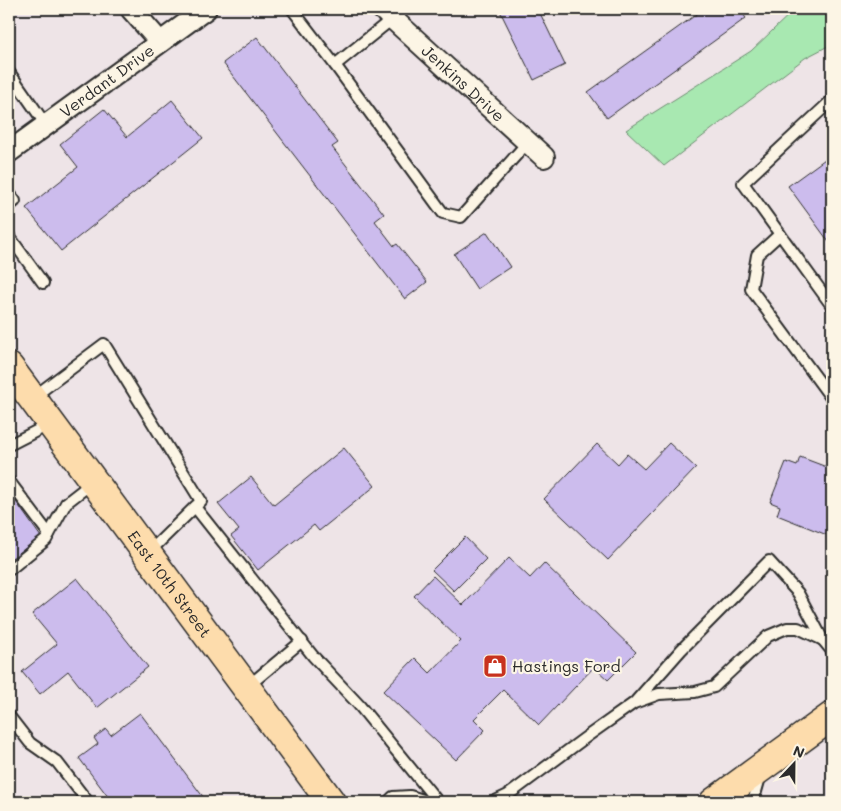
<svg xmlns="http://www.w3.org/2000/svg" width="841" height="811" viewBox="0 0 841 811" font-family="Mali,sans-serif">
<rect width="100%" height="100%" fill="#eee4e7"/>
<filter id="ink" filterUnits="userSpaceOnUse"><feTurbulence type="fractalNoise" baseFrequency=".02" numOctaves="2"/><feDisplacementMap in="SourceGraphic" scale="10" xChannelSelector="R" yChannelSelector="G"/><feConvolveMatrix kernelMatrix="1 2 1 2 8 2 1 2 1" color-interpolation-filters="sRGB"/></filter>
<g filter="url(#ink)">
<polygon fill="#a8e8b1" stroke="#6a8a6e" points="795,9 832,9 832,44 805,58 664,166 626,130 751,51"/>
<g fill="#ccbced" stroke="#2b2b2b">
<polygon points="499,9 538,9 565,65 534,80"/>
<polygon points="704,9 739,9 746,18 607,118 588,92"/>
<polygon points="257,37 338,143 332,147 384,214 375,221 394,246 397,244 427,282 405,299 223,63"/>
<polygon points="172,100 203,138 61,251 26,208 78,167 60,144 104,109 127,137"/>
<polygon points="832,154 832,240 829,242 788,186"/>
<polygon points="487,232 510,267 477,289 454,254"/>
<polygon points="669,443 696,468 608,560 544,499 597,444 618,464 627,454 644,469"/>
<polygon points="344,448 375,486 319,531 314,525 258,570 231,536 239,530 218,504 251,477 274,505"/>
<polygon points="800,457 832,469 832,525 831,525 827,535 777,515 780,506 770,502 786,462 797,466"/>
<polygon points="9,492 41,537 12,558 9,554"/>
<polygon points="465,537 486,559 454,591 432,570"/>
<polygon points="509,558 530,578 544,563 636,652 608,680 594,667 539,725 503,690 474,719 485,730 456,760 383,691 415,658 430,673 461,641 414,596 433,576 463,605"/>
<polygon points="77,578 148,667 97,708 68,671 40,694 22,672 57,644 32,614"/>
<polygon points="140,713 207,802 112,802 79,758 98,744 94,738 106,729 111,735"/>
</g>
<g fill="none" stroke-linecap="round" stroke-linejoin="round">
<g stroke="#2b2b2b" stroke-width="14">
<g id="service">
<polyline points="292,9 335,65"/>
<polyline points="392,19 335,65 443,213 461,217 528,142"/>
<polyline points="9,72 16,82 9,88"/>
<polyline points="16,82 46,125"/>
<polyline points="832,100 743,183 832,306"/>
<polyline points="9,193 15,201 9,206"/>
<polyline points="780,234 757,255 751,289 832,399"/>
<polyline points="9,236 43,283"/>
<polyline points="32,398 104,344 201,501 148,553"/>
<polyline points="9,445 50,424"/>
<polyline points="9,481 49,534"/>
<polyline points="195,507 313,656 359,705 438,802"/>
<polyline points="9,570 46,540 66,503 93,482"/>
<polyline points="247,687 302,641"/>
<polyline points="636,701 681,650 769,561 798,593 823,640 832,651"/>
<polyline points="9,716 30,743 57,762 88,802"/>
<polyline points="388,802 393,797 410,796 430,802"/>
<polyline points="493,802 508,795 589,735 634,703 659,694 695,692 714,687 768,636 787,628 798,628 823,640"/>
<polyline points="753,802 761,774"/>
</g>
</g>
<g stroke="#2b2b2b" stroke-width="24">
<g id="minor">
<polyline points="131,9 160,42"/>
<path id="s1" d="M 382,9 L 544,157"/>
<path id="s2" d="M 9,152 L 206,9"/>
</g>
</g>
<g stroke="#2b2b2b" stroke-width="31">
<g id="primary">
<path id="s3" d="M 9,367 L 331,802"/>
</g>
</g>
<g stroke="#2b2b2b" stroke-width="31">
<polyline id="trunk" points="714,802 832,716"/>
</g>
<use href="#service" stroke="#fcf5e5" stroke-width="10"/>
<use href="#minor" stroke="#fcf5e5" stroke-width="20"/>
<use href="#primary" stroke="#fddcac" stroke-width="28"/>
<use href="#trunk" stroke="#fddcac" stroke-width="28"/>
</g>
</g>
<defs>
<g id="shop-square" transform="scale(1.25)"><rect x="-9" y="-9" width="18" height="18" rx="4" fill="#c8321e" stroke="#fcf5e5"/><path d="M-5-2.5h2.3a2.7 3.5 0 0 1 5.4 0H5L5.5 6h-11ZM-1.5-2.5h3a1.5 2.3 0 0 0-3 0Z" fill="#fff"/></g>
</defs>
<g fill-rule="evenodd">
<use href="#shop-square" x="495" y="666"/>
</g>
<g text-anchor="middle" stroke-width="4.5" stroke-linejoin="round" paint-order="stroke">
<g font-size="16" fill="#2b2b2b" stroke="#fcf5e5">
<text dy="6" stroke="none"><textPath href="#s2" startOffset="121">Verdant Drive</textPath></text>
<text dy="6" stroke="none"><textPath href="#s1" startOffset="110">Jenkins Drive</textPath></text>
<text dy="6" stroke="none"><textPath href="#s3" startOffset="270">East 10th Street</textPath></text>
</g>
<g font-size="16" fill="#2b2b2b" stroke="#fcf5e5" text-anchor="start">
<text x="512" y="672">Hastings Ford</text>
</g>
</g>
<rect width="841" height="811" fill="none" stroke="#fcf5e5" stroke-width="30"/>
<rect x="15" y="15" width="811" height="781" fill="none" stroke="#2b2b2b" stroke-width="2" filter="url(#ink)"/>
<g transform="translate(794 764) rotate(22)" stroke="#fcf5e5" stroke-width="4" paint-order="stroke">
<path d="M0-4L9 19L0 12L-9 19Z" fill="#2b2b2b"/>
<text y="-8" font-size="14" font-weight="bold" text-anchor="middle" fill="#2b2b2b">N</text>
</g>
</svg>
